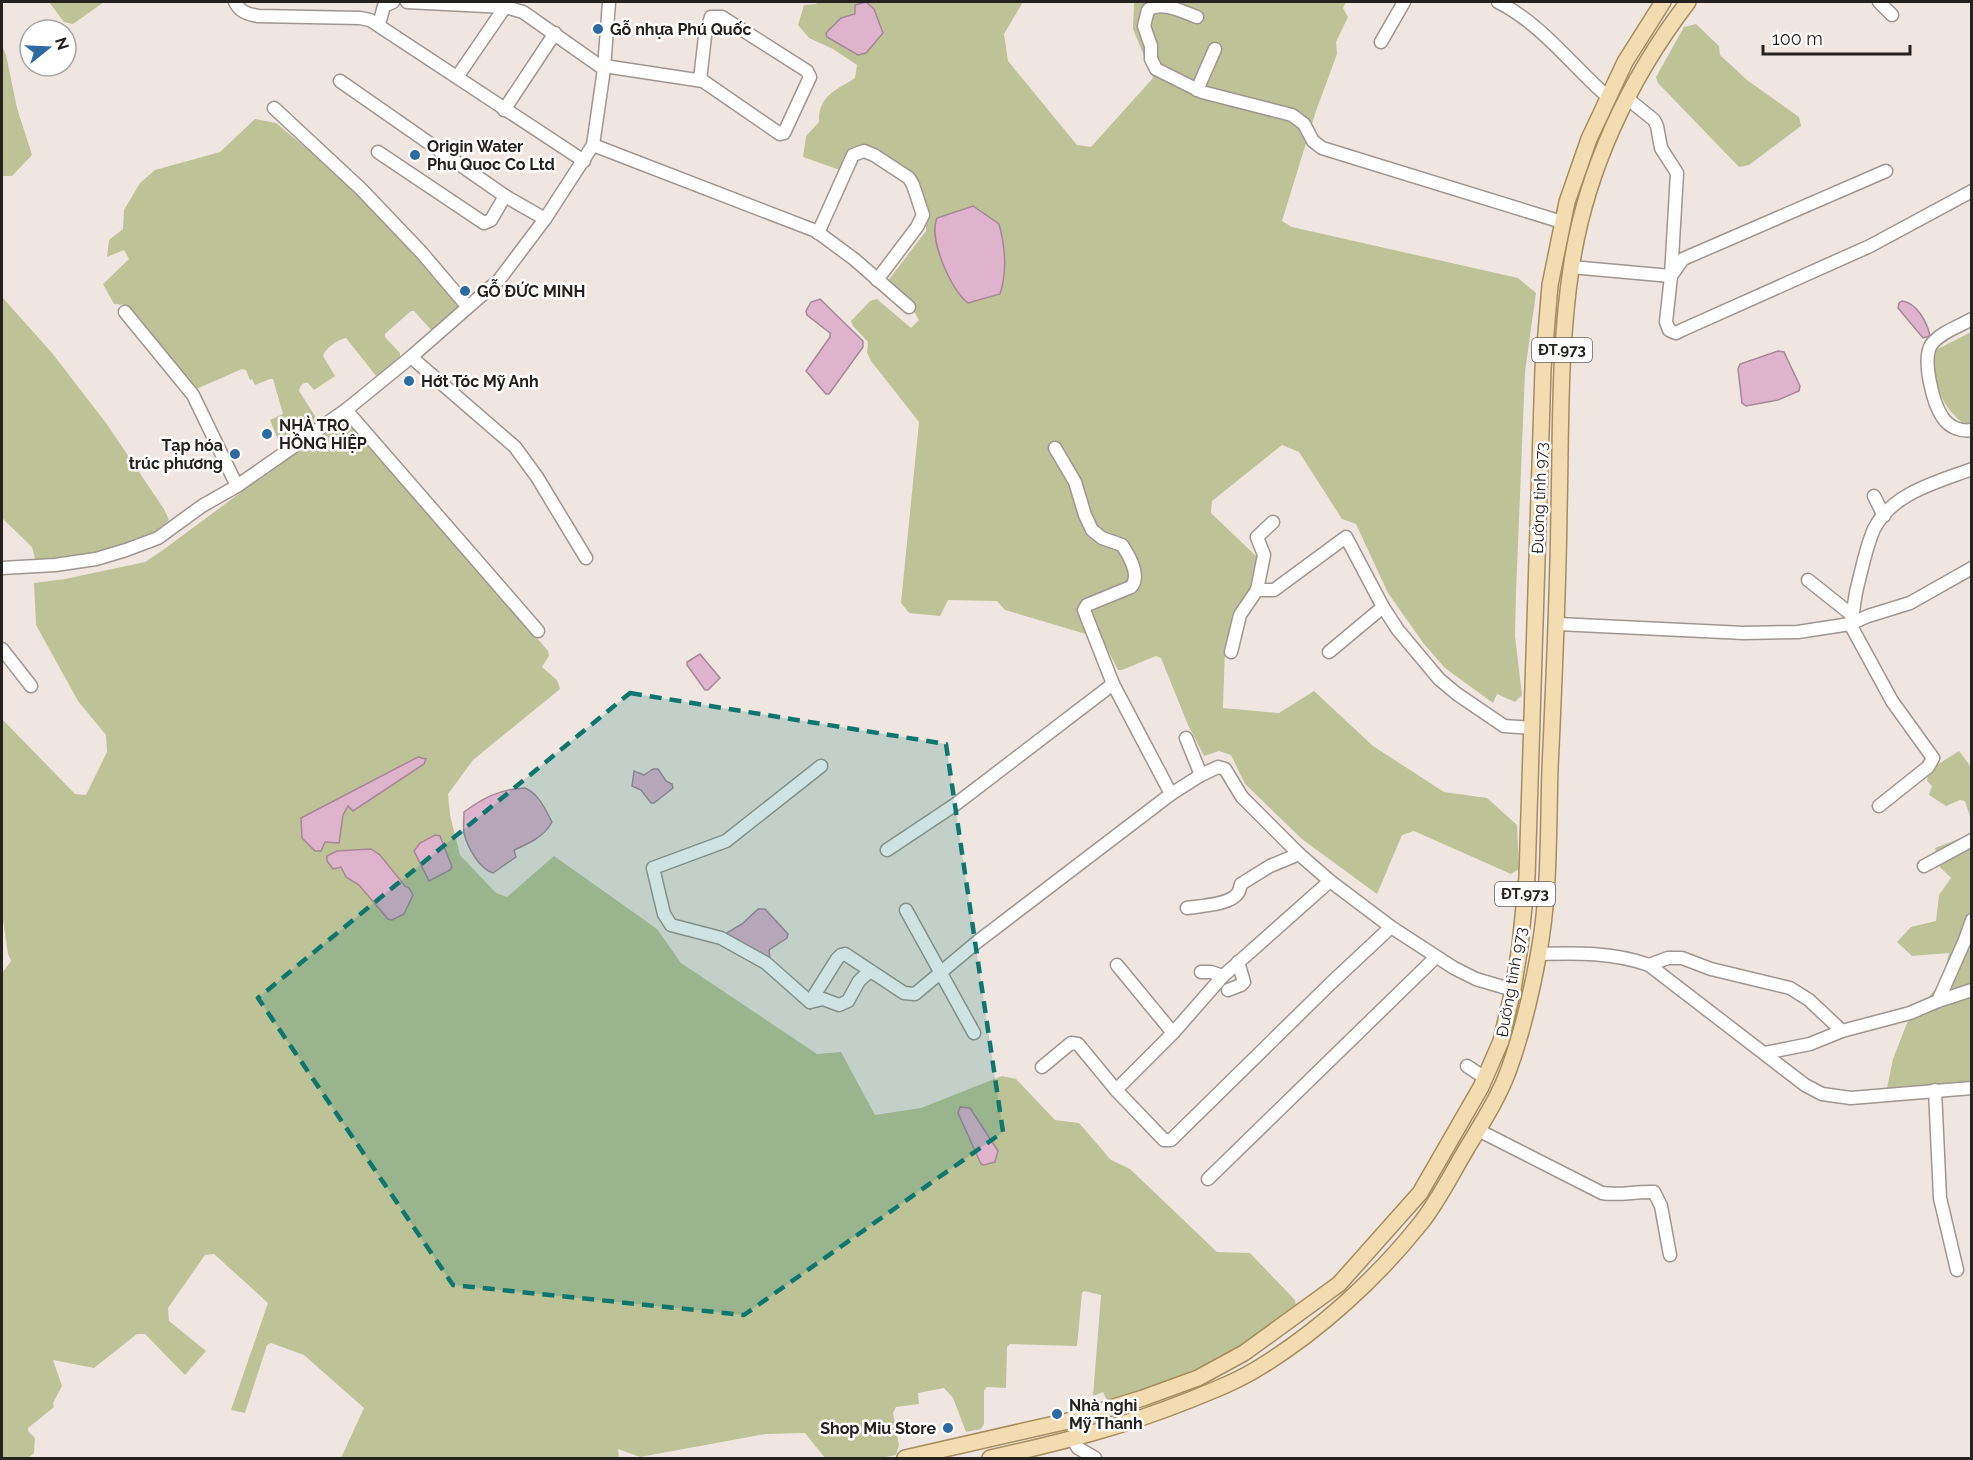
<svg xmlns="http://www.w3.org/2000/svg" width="1973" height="1460" viewBox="0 0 1973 1460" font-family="Raleway,sans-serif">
<rect width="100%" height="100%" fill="#f0e6e1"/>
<g fill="#bdc397">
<polygon points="49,2 104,2 73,24 64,22"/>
<path d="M 818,2 L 1023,2 L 1004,34 L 1008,61 L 1077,145 L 1091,147 L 1153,78 L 1133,29 L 1134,2 L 1346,2 L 1343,8 L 1348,17 L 1336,42 L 1337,54 L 1316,111 L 1282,221 L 1292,227 L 1518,278 L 1536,293 L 1525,372 L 1516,593 L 1515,636 L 1522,695 L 1515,702 L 1497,694 L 1493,703 L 1445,668 L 1424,644 L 1388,593 L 1356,524 L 1342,519 L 1299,452 L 1282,445 L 1212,501 L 1211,513 L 1256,556 L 1261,567 L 1247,602 L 1236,613 L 1225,648 L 1223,708 L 1279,713 L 1314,691 L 1373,746 L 1444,792 L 1487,798 L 1517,825 L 1519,869 L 1511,874 L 1414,831 L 1402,835 L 1377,894 L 1303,840 L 1245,784 L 1231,755 L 1219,751 L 1204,756 L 1188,725 L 1161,658 L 1156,656 L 1122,670 L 1118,670 L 1099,633 L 1089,635 L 1005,610 L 997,601 L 948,600 L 940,616 L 909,613 L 901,603 L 919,422 L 871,361 L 867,353 L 868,342 L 853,326 L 851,321 L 870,301 L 877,299 L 911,328 L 919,320 L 911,306 L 887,282 L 926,231 L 926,212 L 915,184 L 868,149 L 840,170 L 803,157 L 806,136 L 819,122 C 818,96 836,90 855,78 L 857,65 L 833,49 L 809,38 L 798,25 L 804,5 L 816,4 Z"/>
<polygon points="1696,24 1719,46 1720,55 1747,80 1799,117 1801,126 1749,165 1739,167 1658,83 1656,77 1684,27"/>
<polygon points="2,45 6,55 17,108 32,155 12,176 2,176"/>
<path d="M 255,119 L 276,123 L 358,191 L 463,305 L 435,331 L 432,331 L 414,311 L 411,311 L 385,334 L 385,337 L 400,353 L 400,358 L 381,376 L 377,377 L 346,338 C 338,339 325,349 323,356 L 335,376 L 314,390 L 308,383 C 302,382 300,387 299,391 L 319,422 L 287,446 L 281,447 L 270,420 L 283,414 L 273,379 L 270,379 L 255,385 L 252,379 L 250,380 L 246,370 L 242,369 L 194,390 L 190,382 L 125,305 L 114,304 L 103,284 L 129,259 L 124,250 L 107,257 L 109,240 L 123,229 L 124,210 L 140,183 L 155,170 L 220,152 Z"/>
<path d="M 2,297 L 52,353 L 106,423 L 164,509 L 169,520 C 162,526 154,533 146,538 C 120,553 66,561 35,559 L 32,547 L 2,518 Z"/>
<path d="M 1971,332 L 1971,425 L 1965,425 C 1941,406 1930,381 1936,350 Z"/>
<polygon points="346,419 429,511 548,651 549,656 542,667 557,680 560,689 473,760 448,794 450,815 460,855 496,893 507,897 554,856 657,929 681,963 817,1054 841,1052 875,1115 921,1108 1002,1076 1016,1079 1055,1120 1079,1123 1111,1160 1130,1169 1217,1252 1250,1253 1295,1300 1297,1309 1186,1380 1109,1405 1103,1392 1093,1396 1101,1295 1084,1291 1082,1293 1077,1346 1010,1344 1007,1347 1006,1388 987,1387 984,1390 984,1424 981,1429 966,1432 953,1398 944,1388 918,1393 919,1404 896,1407 893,1413 899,1445 896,1455 880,1458 825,1458 805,1433 766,1434 640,1457 618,1449 619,1458 341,1458 364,1408 304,1355 271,1343 267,1345 245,1413 231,1410 268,1303 214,1254 205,1255 168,1308 169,1321 206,1351 185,1375 145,1334 137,1334 94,1368 53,1360 62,1386 53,1403 54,1407 28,1428 28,1431 35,1438 34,1453 28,1458 2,1458 2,973 11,961 8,954 2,913 2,719 75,794 86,795 107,752 106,735 78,701 36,625 34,583 65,579 145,562 163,550 337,421"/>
<polygon points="1959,751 1971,767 1971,820 1965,801 1960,800 1946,806 1929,795 1932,786 1927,781 1929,770"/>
<polygon points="1971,834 1971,1085 1895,1090 1887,1088 1893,1059 1907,1023 1942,981 1949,953 1912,956 1897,942 1911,927 1936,921 1939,895 1951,878 1940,867 1935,848"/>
</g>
<g fill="#dfb3cb" stroke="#a78797" stroke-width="1.5">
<polygon points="866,2 874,9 883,33 866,53 858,55 827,37 826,33 841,18 855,14 855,5"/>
<path d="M 973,206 L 999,224 C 1005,246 1007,272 1000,294 L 968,303 C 951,291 928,238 937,218 Z"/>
<polygon points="820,299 863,341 863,347 829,394 826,394 806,371 830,337 830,333 807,315 806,311 811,302"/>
<path d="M 1902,301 C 1917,303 1927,322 1930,336 L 1923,338 L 1898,308 L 1899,303 Z"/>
<polygon points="1778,351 1784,352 1800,386 1799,391 1778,400 1746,406 1742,403 1738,369 1740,364"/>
<polygon points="700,654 720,678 708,690 705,690 687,665 687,662"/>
<polygon points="418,757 426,759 424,764 353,811 348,806 343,815 339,843 325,842 321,851 315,851 302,838 301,818"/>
<polygon points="653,769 658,769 666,781 672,784 673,788 654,803 651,803 641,790 632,786 634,771 644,775"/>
<path d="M 525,788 C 539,794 545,809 552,822 C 545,836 528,844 514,850 L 516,857 L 493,873 C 479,869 467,846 464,833 C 463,826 464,819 464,812 C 483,798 500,789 525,788 Z"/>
<polygon points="435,835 440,836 452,867 450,870 429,881 414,851 420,843"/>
<polygon points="371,849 380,855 405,886 409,888 413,895 404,914 392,920 388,919 359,885 346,877 341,867 333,869 327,861 327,856 337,851"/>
<polygon points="758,909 765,909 788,934 787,938 769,950 770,959 725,934 742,924"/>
<polygon points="960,1107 970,1108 998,1151 995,1162 984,1165 981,1164 958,1113"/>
</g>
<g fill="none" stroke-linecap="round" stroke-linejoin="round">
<g stroke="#9f9691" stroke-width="15">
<g id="minor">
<path d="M 235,2 C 240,12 247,14 258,16 L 360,18 L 370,20 L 584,161"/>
<polyline points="407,2 505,7 523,12 604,69"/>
<path d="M 1498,2 C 1542,24 1572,66 1609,98"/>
<polyline points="1879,2 1892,15"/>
<path d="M 1197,17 C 1183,12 1161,0 1148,10 L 1144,26 L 1151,46 L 1151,59 L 1156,69 L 1202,92 L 1292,115 L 1304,124 L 1313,141 L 1322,148 L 1562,222"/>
<polyline points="379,24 384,6 393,2"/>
<polyline points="1381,42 1404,2"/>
<polyline points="604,66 703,81 780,134 784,133 810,77 807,71 722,17 711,17 705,36 700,80"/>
<polyline points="457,77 505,7"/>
<polyline points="340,81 505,196 545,219"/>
<polyline points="1197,90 1215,49"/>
<polyline points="274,108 361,189 422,253 467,306"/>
<polyline points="504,110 555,33"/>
<polyline points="593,145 816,231 854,259 909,307"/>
<polyline points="378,152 484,223 491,220 505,196"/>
<polyline points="1886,171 1683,259 1671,276 1666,322 1669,330 1676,333 1682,330 1870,246 1972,191"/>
<polyline points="818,233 853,155 864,151 874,155 909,178 913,185 923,215 917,227 877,280"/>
<polyline points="1571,267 1671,276 1677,173 1661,148 1657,126 1654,120 1628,99"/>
<polyline points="125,312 193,395 237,486"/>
<path d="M 1972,319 C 1960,326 1939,333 1931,345 C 1922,360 1933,404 1943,418 C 1949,427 1961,432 1972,430"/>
<polyline points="411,357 515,447 537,477 586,558"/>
<polyline points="346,410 538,631"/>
<path d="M 1055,448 L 1075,482 L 1085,515 L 1092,530 L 1102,538 L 1122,545 C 1130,557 1141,576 1131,587 L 1087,605 L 1084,610 L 1113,684"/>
<polyline points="1874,496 1884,516"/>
<polyline points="2,568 55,565 96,559 126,550 158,538 202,506 237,486 346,410 411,357 499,280 545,219 593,145 604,69 609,2"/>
<polyline points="1808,580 1852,615"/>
<polyline points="1257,590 1274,590 1346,537 1383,607 1398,630 1439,679 1457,694 1504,726 1533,728"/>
<polyline points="1558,624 1744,633 1798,632 1850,624 1868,616 1910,603 1972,568"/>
<polyline points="2,649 31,686"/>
<polyline points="1231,652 1240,615 1257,590 1264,555 1257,537 1273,522"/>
<polyline points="1329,652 1383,607"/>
<polyline points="1186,738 1201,775"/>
<polyline points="821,766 726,841 653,868 664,914 671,925 721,938 766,963 810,1002 823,999 839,1005 848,1001 859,981 870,971"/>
<path d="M 1879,806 L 1928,767 L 1933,758 L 1892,701 L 1850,624 C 1854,613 1854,600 1857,588 C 1862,569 1866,547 1874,529 C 1892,493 1937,482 1972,469"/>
<polyline points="887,850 956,804 1113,684 1171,794"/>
<polyline points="1924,866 1972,840"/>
<path d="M 1187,908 C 1200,906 1230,905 1238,893 C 1240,890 1240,887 1241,884 L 1270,866 L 1299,854"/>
<polyline points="906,910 974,1033"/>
<path d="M 1539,954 C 1576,953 1613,952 1649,965 L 1805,1085 L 1822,1094 L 1851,1098 L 1972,1088"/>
<polyline points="1117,965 1173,1033"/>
<polyline points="1649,965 1668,958 1682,958 1711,969 1790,988 1809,1000 1842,1031"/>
<polyline points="1201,972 1211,972 1223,976"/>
<polyline points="1228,990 1241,985 1244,982 1238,962"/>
<polyline points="1938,1001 1972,990"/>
<polyline points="810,1002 837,959 841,955 845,954 904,993 915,994 977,942 1171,794 1201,775 1218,767 1225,769 1242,797 1299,854 1330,881 1391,927 1454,968 1476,979 1513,990"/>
<polyline points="1765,1053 1810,1044 1842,1031 1910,1013 1938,1001 1965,940 1972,920"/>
<polyline points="1467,1066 1485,1078"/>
<polyline points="1042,1067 1071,1043 1078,1044 1116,1090 1164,1140 1171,1140 1330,984 1391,927"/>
<polyline points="1116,1090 1173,1033 1223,976 1330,881"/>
<polyline points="1935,1090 1940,1198 1957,1270"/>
<path d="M 1478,1130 L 1602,1193 C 1619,1196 1637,1191 1654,1192 L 1661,1206 L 1670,1255"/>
<polyline points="1208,1179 1436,957"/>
<polyline points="1073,1440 1078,1448 1095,1458"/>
</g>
</g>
<g stroke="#a68c5d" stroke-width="18">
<g id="major">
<polyline points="905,1458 1068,1421 1143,1398 1198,1378 1244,1353 1339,1284 1420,1193 1481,1087 1501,1041 1513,990 1520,946 1527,877 1543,369 1550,285 1567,202 1589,139 1625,62 1663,2"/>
<path d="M 990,1458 C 1059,1443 1122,1427 1187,1401 C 1212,1391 1238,1381 1260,1367 C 1319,1331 1377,1278 1420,1224 C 1438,1202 1452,1173 1467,1148 C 1482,1123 1499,1097 1509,1069 C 1522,1033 1531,995 1538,957 C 1550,895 1548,832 1550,769 C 1554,683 1558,597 1559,510 C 1561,430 1559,349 1571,269 C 1585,172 1629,79 1688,2"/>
</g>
</g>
<use href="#minor" stroke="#fff" stroke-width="12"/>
<use href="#major" stroke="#f4dcb2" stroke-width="15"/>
</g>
<path fill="#0f766e" fill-opacity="0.2" stroke="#0f766e" stroke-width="4.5" stroke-dasharray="12 8" stroke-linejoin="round" d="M 630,693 L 946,744 L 1003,1132 L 744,1315 L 453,1285 L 258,998 Z"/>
<g fill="#2d6aa1" stroke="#fff" stroke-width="2">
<circle cx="598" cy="29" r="6"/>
<circle cx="415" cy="155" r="6"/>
<circle cx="465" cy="291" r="6"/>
<circle cx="409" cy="381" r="6"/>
<circle cx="267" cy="434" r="6"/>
<circle cx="235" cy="454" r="6"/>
<circle cx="1057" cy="1414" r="6"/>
<circle cx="948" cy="1428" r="6"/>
</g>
<g text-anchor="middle" stroke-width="5" stroke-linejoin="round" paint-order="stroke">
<g fill="#fff" stroke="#666462" stroke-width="1.5">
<rect x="1532" y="338" width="60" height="24" rx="4.5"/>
<rect x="1495" y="882" width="60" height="24" rx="4.5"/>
</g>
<g font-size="15" font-weight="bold" fill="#24211f">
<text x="1562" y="355">ĐT.973</text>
<text x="1525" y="899">ĐT.973</text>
</g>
<g font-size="16" font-weight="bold" fill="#24211f" stroke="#fff" text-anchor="start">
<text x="610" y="35">Gỗ nhựa Phú Quốc</text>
<text x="427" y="152">Origin Water<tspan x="427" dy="18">Phu Quoc Co Ltd</tspan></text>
<text x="477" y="297">GỖ ĐỨC MINH</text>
<text x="421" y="387">Hớt Tóc Mỹ Anh</text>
<text x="279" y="431">NHÀ TRỌ<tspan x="279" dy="18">HỒNG HIỆP</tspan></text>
<text x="223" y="451" text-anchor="end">Tạp hóa<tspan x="223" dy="18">trúc phương</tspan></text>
<text x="1069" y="1411">Nhà nghỉ<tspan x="1069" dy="18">Mỹ Thanh</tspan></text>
<text x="936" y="1434" text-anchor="end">Shop Miu Store</text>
</g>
<g font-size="16" fill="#24211f" stroke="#fff">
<text transform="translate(1539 498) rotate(-88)" y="6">Đường tỉnh 973</text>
<text transform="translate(1511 982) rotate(-80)" y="6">Đường tỉnh 973</text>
</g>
</g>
<rect width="1973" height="1460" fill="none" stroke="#24211f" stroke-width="6"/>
<g transform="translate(48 48) rotate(72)"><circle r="28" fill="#ffffff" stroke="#a7a6a5" stroke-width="1.5"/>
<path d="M0-4.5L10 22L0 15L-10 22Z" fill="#2d6aa1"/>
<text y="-9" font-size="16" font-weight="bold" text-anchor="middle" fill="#24211f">N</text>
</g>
<path d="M1763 45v9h147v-9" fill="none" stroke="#24211f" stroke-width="3"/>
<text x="1772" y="45" font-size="18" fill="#24211f" stroke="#ffffff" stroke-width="4.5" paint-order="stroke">100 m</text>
</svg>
